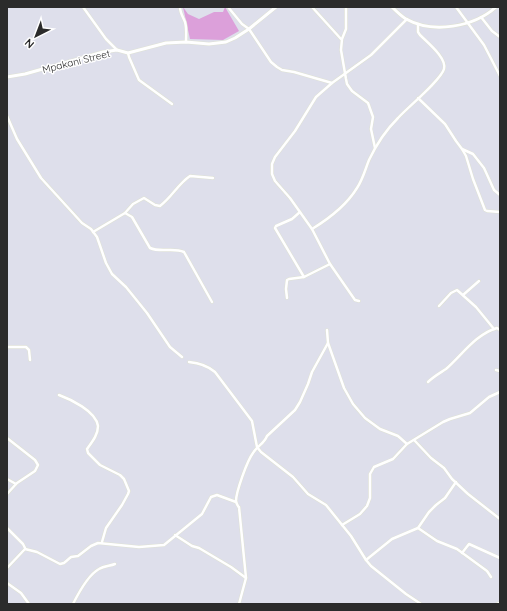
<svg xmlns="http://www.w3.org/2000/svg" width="507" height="611" viewBox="0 0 507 611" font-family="Quicksand,sans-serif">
<rect width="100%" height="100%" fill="#dedfeb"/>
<polygon fill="#dca0da" points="183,7 188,14 199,19 214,12 223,12 225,7 239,31 223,40 190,39"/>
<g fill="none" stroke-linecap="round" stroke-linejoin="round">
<g stroke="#dfe2d4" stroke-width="3.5">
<g id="minor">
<polyline points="83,7 106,39 117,50"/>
<path d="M 180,7 C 180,13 183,17 185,22 C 187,29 186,35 186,42"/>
<polyline points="228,7 242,24 249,29 271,62 277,67 282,70 294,72 332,83"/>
<polyline points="312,7 341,39"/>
<polyline points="346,7 346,29 342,39 341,50 346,79 347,84 352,91 368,103 373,117 371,129 375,148"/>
<polyline points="456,7 484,45 500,76"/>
<polyline points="481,17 492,31 500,37"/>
<polyline points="128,53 129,57 139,80 172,104"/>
<polyline points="418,98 445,124 456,141 462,149 473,154 484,168 494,190 500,195"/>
<polyline points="7,116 17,139 41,178 82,223 91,229 97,237 106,263 112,274 126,287 147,313 170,347 182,357"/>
<polyline points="462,149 466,156 473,179 485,210 487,211 500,212"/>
<polyline points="300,212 292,219 276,226 275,228 304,277"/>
<path d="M 125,213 L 133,204 L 144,198 L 155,205 L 160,206 C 172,197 178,184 190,176 L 213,178"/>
<path d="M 312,229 C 330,218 346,206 357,188 C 363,179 365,170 369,160 C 376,145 386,130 398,118 C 407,108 441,80 444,69 C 447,58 428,43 420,35 L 418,32 L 418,24"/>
<path d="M 93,232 L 125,213 L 132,217 L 150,248 C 161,253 173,247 184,252 L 212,302"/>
<polyline points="463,295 479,281"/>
<polyline points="287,298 286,289 287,280 289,279 304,277 330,264"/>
<polyline points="359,301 355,300 330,264 312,229 290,198 275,181 272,174 272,164 275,157 295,131 316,97 332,83 371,55 407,19"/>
<polyline points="439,306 451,293 457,290 476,307 494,329"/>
<polyline points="327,330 328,343 344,388 353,404 365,418 380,429 398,436 407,444"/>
<polyline points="7,347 26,347 29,350 30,360"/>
<path d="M 189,362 C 199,363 207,365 215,372 L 252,421 L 257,447 L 261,452 L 293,477 L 308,494 L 326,505 L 351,536 L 366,560 L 371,566 L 406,594 L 421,604"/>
<polyline points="496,370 500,371"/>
<path d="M 428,382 C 433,377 440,373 446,369 C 462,355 476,334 497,328 L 500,330"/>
<path d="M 59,395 C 70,399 96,411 98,426 C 98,435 92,442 87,449 L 88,453 L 100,465 L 120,475 L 124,479 L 129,491 L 128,494 L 122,505 L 106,528 L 102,542"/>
<polyline points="7,438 35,460 38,465 35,471 17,483 7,494"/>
<polyline points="415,441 431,458 444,468 452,479 468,494 500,519"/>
<polyline points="7,479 16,484"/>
<polyline points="342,525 360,514 367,506 370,498 370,474 374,467 393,459 407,444 443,422 450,419 470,413 489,397 500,392"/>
<polyline points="7,528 23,544 25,548"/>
<polyline points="418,528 437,541 457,549 487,571 491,577"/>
<polyline points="175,535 192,546 199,548 231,567 246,578"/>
<polyline points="462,553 469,544 500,558"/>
<polyline points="366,560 392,539 418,528 429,512 436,505 445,498 456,482"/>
<polyline points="7,568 25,549 37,552 60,564 64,563 71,557 78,556 91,546 98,543 139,547 164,545 202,514 211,497 217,495 236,502"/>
<polyline points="7,583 21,593 29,604"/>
<path d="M 73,604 C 79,592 88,575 99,569 C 104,566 110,566 115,564"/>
<path d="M 239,604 L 246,578 L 239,507 C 238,507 236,502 236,501 C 236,492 247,461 253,453 C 257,446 264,444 267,436 L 295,410 L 300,402 L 308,384 L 312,372 L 328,343"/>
<polyline points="497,604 500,603"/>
</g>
</g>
<g stroke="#dfe2d4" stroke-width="4">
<g id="tertiary">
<path d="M 392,7 C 396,11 401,16 406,19 C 433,34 474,27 496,7"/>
<polyline points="7,77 25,74 103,52 117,50 128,53 166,43 186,42 209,44 226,42 235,38 249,29 276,7"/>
</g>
</g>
<use href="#minor" stroke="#fff" stroke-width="2.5"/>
<use href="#tertiary" stroke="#fff" stroke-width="3"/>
</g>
<g text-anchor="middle" stroke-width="3" stroke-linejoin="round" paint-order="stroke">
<g font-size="10" fill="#2b2b2b" stroke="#fff">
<text transform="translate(76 61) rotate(-14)" y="4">Mpakani Street</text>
</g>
</g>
<rect width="507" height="611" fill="none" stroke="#2b2b2b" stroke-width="16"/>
<g transform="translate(36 36) rotate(222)" stroke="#ffffff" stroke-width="3" paint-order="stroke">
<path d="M0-3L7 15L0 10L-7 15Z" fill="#2b2b2b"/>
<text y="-6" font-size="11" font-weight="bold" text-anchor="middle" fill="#2b2b2b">N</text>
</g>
</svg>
